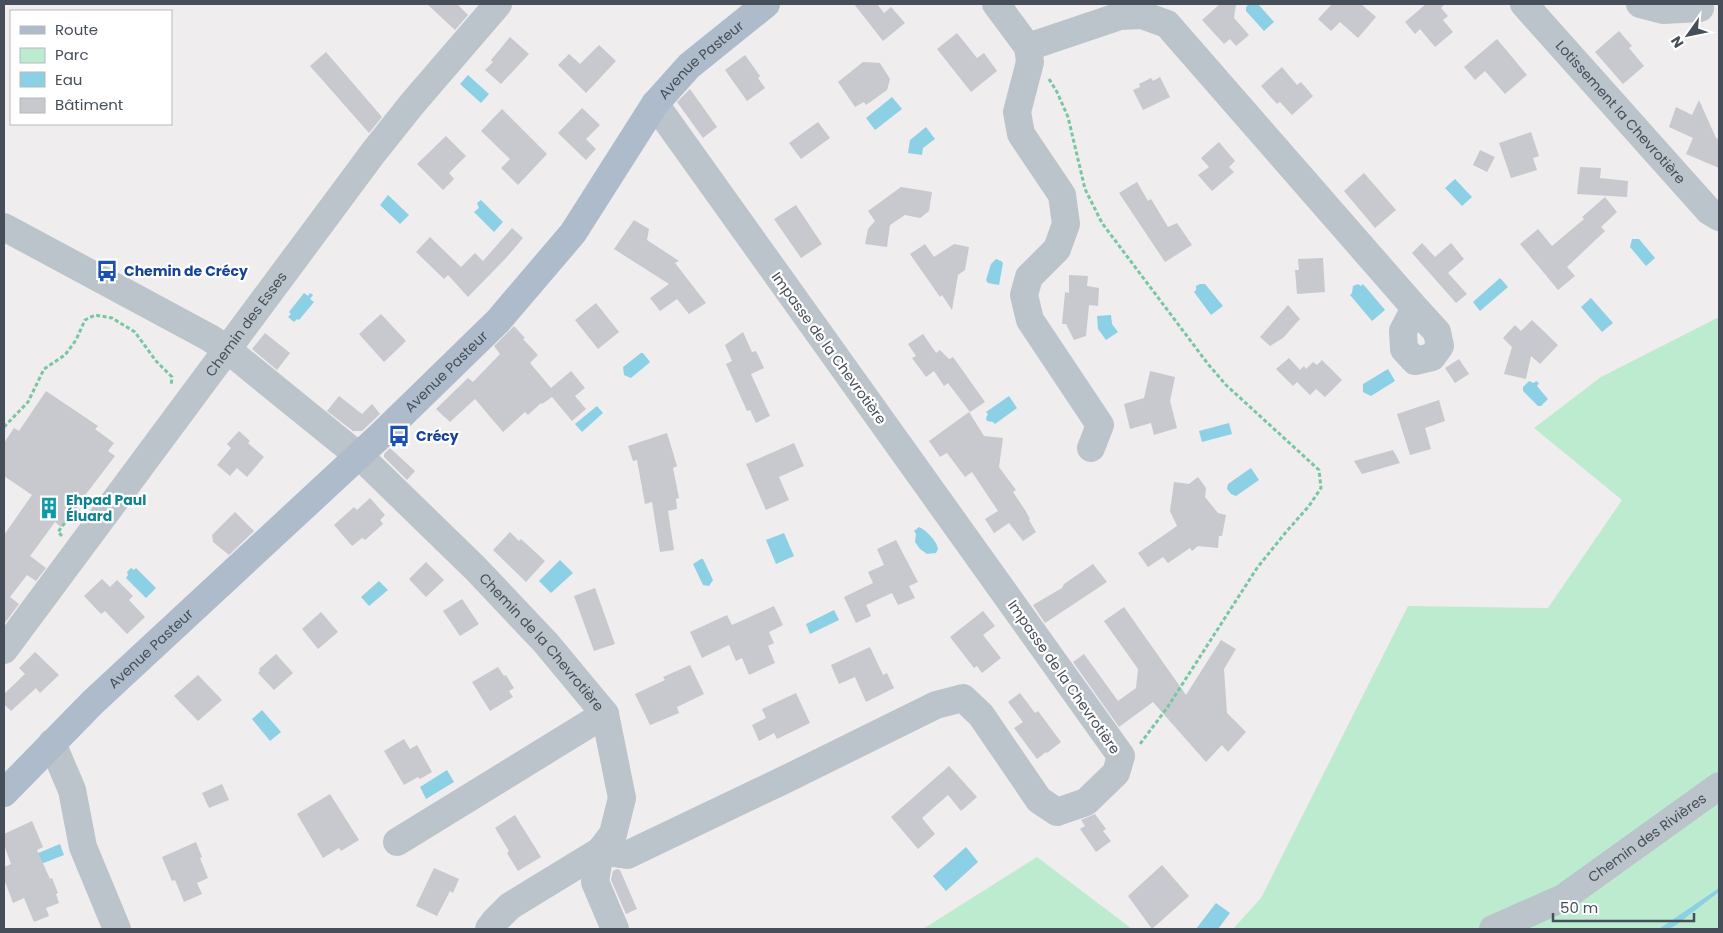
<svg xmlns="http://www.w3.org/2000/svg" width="1723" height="933" viewBox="0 0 1723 933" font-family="Poppins,sans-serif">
<rect width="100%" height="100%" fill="#efeded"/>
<g fill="#bdebd0">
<polygon points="1719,317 1719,929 1233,929 1261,898 1408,606 1548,608 1622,500 1534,428 1601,377"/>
<polygon points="1037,857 1132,929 923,929"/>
</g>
<g fill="#8cd0e6">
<polygon points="1249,4 1258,4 1274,22 1264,31 1246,11 1246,7"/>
<polygon points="468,75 489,94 481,103 460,84"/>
<polygon points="892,97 902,109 875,130 866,118"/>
<polygon points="926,127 935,139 923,148 922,155 908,153 910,140"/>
<polygon points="1455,179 1472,197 1462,206 1445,188"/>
<polygon points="388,195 409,215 400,224 380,205"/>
<polygon points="481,200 503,222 494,232 474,212 479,208 477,203"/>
<polygon points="1632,239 1639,239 1655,258 1646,266 1630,247"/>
<polygon points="996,259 1001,261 1003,263 999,285 988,283 986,280 991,264"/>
<polygon points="1500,278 1508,287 1480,311 1473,302"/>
<polygon points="1200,284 1205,284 1223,306 1211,315 1194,292 1196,290 1196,286"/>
<polygon points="1358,284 1361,286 1363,284 1385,310 1372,321 1350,295 1352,293 1353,286"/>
<polygon points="304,293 308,296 310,293 313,295 310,299 314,302 299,320 297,319 294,322 288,317 291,314 289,312"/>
<polygon points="1591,298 1613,323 1602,332 1581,307"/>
<polygon points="1111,315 1112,324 1118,332 1106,340 1098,329 1097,316"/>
<polygon points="641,353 643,353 650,362 649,363 631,378 624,375 623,367"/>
<polygon points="1388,369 1395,381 1371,396 1363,392 1363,384"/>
<polygon points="1529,381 1534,383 1536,381 1539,383 1537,386 1548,399 1541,406 1538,406 1523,391 1523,387"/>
<polygon points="1009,396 1017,408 995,424 993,422 987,421 986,418 988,414 986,412"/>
<polygon points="597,406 603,413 582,432 575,424"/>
<polygon points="1229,423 1232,434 1202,442 1199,431"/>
<polygon points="1251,468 1259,480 1236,496 1231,494 1227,489 1228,484"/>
<path d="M 919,527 C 926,530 937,541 938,549 L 936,553 L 927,554 L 920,549 L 915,542 L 916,534 L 914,531 Z"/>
<polygon points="784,533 794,556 776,564 766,540"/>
<polygon points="701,559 703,559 713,580 709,586 703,585 693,564"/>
<polygon points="560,560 573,573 551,593 539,581"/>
<polygon points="131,568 134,570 136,568 156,588 146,598 126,578 128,575 127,572"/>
<polygon points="379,581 388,590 369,606 361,597"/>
<polygon points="834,610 839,620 810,634 806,624"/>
<polygon points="262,710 281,732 270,741 252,719"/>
<polygon points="447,770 454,782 426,799 420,787"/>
<polygon points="60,844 64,855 41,864 36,854"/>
<polygon points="966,847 978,862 946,891 933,876"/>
<polygon points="1719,888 1719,892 1676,925 1669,929 1659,929"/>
<polygon points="1216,903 1230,913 1218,929 1196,929"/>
</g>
<g fill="#c7c9cf">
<polygon points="427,4 457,4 468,15 455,30"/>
<polygon points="854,4 877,4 884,13 891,7 905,23 883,41"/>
<polygon points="1220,4 1236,4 1234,18 1249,35 1236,46 1230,39 1224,44 1202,20"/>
<polygon points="1332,4 1361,4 1376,17 1358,38 1340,22 1331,31 1318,19"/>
<polygon points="1426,4 1445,4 1441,8 1448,16 1443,20 1453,32 1435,47 1420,29 1415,34 1405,22"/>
<polygon points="1619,31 1632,46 1629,48 1644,66 1623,84 1595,52"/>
<polygon points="957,33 977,58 984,53 997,71 971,92 937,49"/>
<polygon points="510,37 529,54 501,84 485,70 493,62 491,60"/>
<polygon points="1497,39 1527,75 1505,94 1485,71 1475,80 1464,67"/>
<polygon points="599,45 616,61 586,93 558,65 569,54 580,64"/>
<polygon points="326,52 382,117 369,133 310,66"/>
<polygon points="745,55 760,76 758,78 765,88 747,101 725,70"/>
<polygon points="863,62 880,63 890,79 887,90 866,105 864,102 855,107 838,82"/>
<polygon points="1282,67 1297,85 1301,82 1313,96 1292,115 1280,102 1277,104 1261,86"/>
<polygon points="1160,77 1170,97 1143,110 1133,90 1140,87 1139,84 1151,78 1153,81"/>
<polygon points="690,89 717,127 703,138 677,102"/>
<polygon points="1699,100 1716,138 1719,139 1719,168 1686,154 1693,138 1669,127 1676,107 1692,115"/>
<polygon points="582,108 600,125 586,139 596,149 586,160 558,133"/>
<polygon points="502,109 547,154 518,185 501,168 510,159 481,131"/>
<polygon points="818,122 830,138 801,159 789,143"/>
<polygon points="1531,132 1539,156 1533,158 1537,170 1511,178 1499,143"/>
<polygon points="446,136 466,156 449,173 454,179 443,190 417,164"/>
<polygon points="1219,142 1235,161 1229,167 1234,172 1212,191 1198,175 1209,167 1201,158"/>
<polygon points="1480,150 1495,157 1487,172 1473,165"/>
<polygon points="1580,167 1601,168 1600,178 1628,181 1627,197 1577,194"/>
<polygon points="1364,173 1396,210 1375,228 1344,191"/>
<polygon points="1137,182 1148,201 1151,199 1168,227 1177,223 1192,245 1165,262 1119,193"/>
<polygon points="901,187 932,192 929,211 920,218 905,215 890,225 887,247 865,244 868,229 875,221 868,211"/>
<polygon points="1605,197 1617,212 1601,227 1605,231 1567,267 1575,276 1558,290 1520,244 1538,229 1552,246 1584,219 1582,217"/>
<polygon points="796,205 822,244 801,258 774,219"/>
<polygon points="634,220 649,229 647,240 679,261 675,263 706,303 689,314 677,299 660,311 650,298 669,284 614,249"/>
<polygon points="512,228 523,238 506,258 468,297 448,275 444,279 416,252 430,237 461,267 475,253 483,261"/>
<polygon points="1422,243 1435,257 1451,243 1464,259 1448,273 1467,294 1456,303 1412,253"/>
<polygon points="925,244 934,257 954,244 969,247 965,270 958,275 952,310 942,295 940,297 910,254"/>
<polygon points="1323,258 1325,292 1297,294 1295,270 1299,270 1298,259"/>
<polygon points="1069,275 1088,276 1087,286 1099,288 1098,306 1089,305 1086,336 1074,340 1066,324 1062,324 1065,292 1069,293"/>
<polygon points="596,303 619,332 598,349 575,320"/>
<polygon points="1288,305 1300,319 1283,338 1270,346 1260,337"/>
<polygon points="381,314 406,341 384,362 359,334"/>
<polygon points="1532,320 1558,345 1540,364 1531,356 1526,379 1504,374 1512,347 1503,338 1515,325 1521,331"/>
<polygon points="514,326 525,338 523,339 538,355 530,363 551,388 571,371 585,388 575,396 586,409 572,421 552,397 542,404 541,403 528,415 525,412 503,432 475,399 450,422 436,409 468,378 473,382 500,354 494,346"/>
<polygon points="743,332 752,352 756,351 764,368 751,374 770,416 756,423 750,410 747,411 726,364 732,361 725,345"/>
<polygon points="265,333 290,353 277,370 252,349"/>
<polygon points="923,334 936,353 940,350 949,359 953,357 985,402 970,412 948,383 944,386 934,371 926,377 912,358 916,356 908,344"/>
<polygon points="1289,358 1300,370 1304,366 1306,369 1313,362 1317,365 1322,360 1342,380 1325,397 1316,389 1310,395 1297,382 1293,386 1276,369"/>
<polygon points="1459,359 1469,374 1455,383 1445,368"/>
<polygon points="1150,371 1175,377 1170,401 1177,428 1154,435 1151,423 1130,429 1124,404 1144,398"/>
<polygon points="46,391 98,426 95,429 114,443 108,451 115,456 61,527 55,522 30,556 46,568 36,581 27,575 10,597 19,604 4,624 4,535 32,495 4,476 4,443 14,428 19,431"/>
<polygon points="339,396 362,414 372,404 380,414 362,431 353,431 327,411"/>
<polygon points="1439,400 1445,421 1425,428 1431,449 1410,455 1397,414"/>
<polygon points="969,412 984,436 1003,438 999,467 1016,490 1013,492 1025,510 1030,519 1029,520 1036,532 1023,541 1009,523 994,533 985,519 998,511 972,472 965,477 947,453 940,457 929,441"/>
<polygon points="239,431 250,441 248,443 264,457 247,477 237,468 230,476 217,465 231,448 227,444"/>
<polygon points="667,433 677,466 673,468 679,498 676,499 677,509 668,511 674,550 660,552 652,502 645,504 637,460 633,461 628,446"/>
<polygon points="794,443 804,466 779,477 789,500 766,510 746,464"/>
<polygon points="390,448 415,471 407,480 384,457 384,454"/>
<polygon points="1393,450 1400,463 1362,474 1354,461"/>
<polygon points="1198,477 1206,488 1205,497 1218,513 1226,515 1222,536 1219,536 1218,548 1198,546 1192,551 1190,548 1168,563 1163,557 1148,567 1138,553 1177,526 1170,511 1174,482 1189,484"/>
<polygon points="370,498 385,515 380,520 383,524 365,540 362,538 352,546 334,525 354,507 357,510"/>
<polygon points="235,512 254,531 229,555 213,542 212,535"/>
<polygon points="510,532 519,541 521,539 545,561 526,582 493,550"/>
<polygon points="896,540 918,582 909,586 915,598 898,605 892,593 866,605 871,616 856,623 844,597 873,583 868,572 884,565 877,549"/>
<polygon points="426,562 444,580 426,597 409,579"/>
<polygon points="1093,564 1107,582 1045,623 1033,605 1062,588 1064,584"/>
<polygon points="102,579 110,587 117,580 133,596 129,600 145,617 127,634 105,611 101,614 84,596"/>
<polygon points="595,588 615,644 594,651 574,596"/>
<polygon points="462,599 479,624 460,636 443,611"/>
<polygon points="774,606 783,625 769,632 774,643 768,646 775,663 749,675 742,658 736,661 729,645 702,658 690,632 727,615 732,625"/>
<polygon points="1124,607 1186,695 1221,640 1236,649 1224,669 1227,713 1246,732 1228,752 1222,745 1206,762 1153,702 1119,727 1073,662 1084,654 1118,701 1136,688 1138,669 1104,621"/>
<polygon points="983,611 995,626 983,635 1001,658 982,673 977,666 974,668 950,637"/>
<polygon points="321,612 338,632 318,649 302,629"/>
<polygon points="870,647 883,675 887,673 894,688 866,702 855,677 839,684 831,665"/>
<polygon points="35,652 59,675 40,693 36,688 11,711 4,704 4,694 25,674 19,668"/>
<polygon points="276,654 293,673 274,690 258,673 260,671 259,669"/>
<polygon points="690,665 704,694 677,707 679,713 650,725 635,694 665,680 663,677"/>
<polygon points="498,667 504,676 506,675 514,688 509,691 513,697 490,711 472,682"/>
<polygon points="198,675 222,700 198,721 174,696"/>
<polygon points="796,693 810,723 777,739 774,733 759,741 752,725 766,718 762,709"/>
<polygon points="1020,693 1035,713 1038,711 1061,742 1047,753 1046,752 1037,759 1014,728 1023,722 1008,702"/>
<polygon points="404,739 410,749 417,745 432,772 420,779 418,777 404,785 384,751"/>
<polygon points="949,766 977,797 961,811 948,795 922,818 935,834 918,849 891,817"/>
<polygon points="222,784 229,800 209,808 202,793"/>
<polygon points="330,794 359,840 341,851 339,848 323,858 297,814"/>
<polygon points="1095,814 1106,829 1103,831 1111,841 1096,852 1080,829 1085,826 1081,820"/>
<polygon points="515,815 541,857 518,871 507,853 509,851 495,828"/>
<polygon points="32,821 43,847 37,850 50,879 52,878 58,893 56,894 59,903 46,908 49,916 34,922 24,898 13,903 4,879 4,867 11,864 4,845 4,834"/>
<polygon points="196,842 202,857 200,858 208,878 197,883 202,894 184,902 175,880 172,881 162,857"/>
<polygon points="1162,865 1189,896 1152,929 1128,896"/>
<polygon points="434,868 459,879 453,893 450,891 437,916 416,906"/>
<polygon points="617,869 620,870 637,909 626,914 611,880 613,871"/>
</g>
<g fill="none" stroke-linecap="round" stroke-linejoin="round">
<g stroke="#77c7a2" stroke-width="3" stroke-dasharray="4 2.5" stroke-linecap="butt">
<polyline points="1049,79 1057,92 1068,117 1085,189 1102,223 1208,364 1226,385 1319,470 1321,488 1309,506 1286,532 1257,568 1167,708 1140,744"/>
<polyline points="4,427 28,402 44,369 65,355 76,340 85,320 95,315 112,318 135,332 156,361 172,377 171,386"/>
<polyline points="62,536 58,532 76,508 79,510"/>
</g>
<g stroke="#bcc4cb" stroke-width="28">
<polyline points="996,4 1028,47 1030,62 1017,112 1021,134 1062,195 1066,224 1057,249 1029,277 1024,295 1030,320 1100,425 1091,448"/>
<path id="s1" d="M 1524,4 L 1709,211 L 1719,217"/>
<polyline points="1640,4 1663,10 1700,8"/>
<polyline points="1028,47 1120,16 1142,15 1167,24 1415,308 1403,331 1404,349 1415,361 1432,357 1440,346 1437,332 1415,308"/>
<path id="s2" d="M 4,227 L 210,338 L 228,350 L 366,462 L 475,568 L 546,643 L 605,714 L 622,798 L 613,834 L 600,851 L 595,882 L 615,929"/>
<path id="s3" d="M 4,650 L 373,153 L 412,104 L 498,4"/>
<polyline points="52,743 72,790 83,847 117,929"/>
<polyline points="397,842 605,714"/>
<polyline points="600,851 627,855 782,781 936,705 963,698 981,715 1039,800 1057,812 1086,802 1116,773 1121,756 655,104"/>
<polyline points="489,929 495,921 510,906 600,851"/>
<path id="s4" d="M 1493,929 L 1563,898 L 1719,786"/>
</g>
<path stroke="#aebbca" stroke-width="28" id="s5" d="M 4,793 L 93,702 L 381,435 L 498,321 L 573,233 L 655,104 L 689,66 L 766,4"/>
</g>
<defs>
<g id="bus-bare" transform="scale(1.725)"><path d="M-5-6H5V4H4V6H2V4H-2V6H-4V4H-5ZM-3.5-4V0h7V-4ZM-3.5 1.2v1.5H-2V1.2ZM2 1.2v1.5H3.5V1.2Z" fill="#1a4fb4" stroke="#fff" stroke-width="2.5" paint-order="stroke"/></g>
<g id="building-bare" transform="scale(1.725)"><path d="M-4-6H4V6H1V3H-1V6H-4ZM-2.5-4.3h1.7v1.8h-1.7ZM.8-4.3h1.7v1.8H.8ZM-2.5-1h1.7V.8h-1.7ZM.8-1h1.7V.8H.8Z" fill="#0f9aa8" stroke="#fff" stroke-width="2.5" paint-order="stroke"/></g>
</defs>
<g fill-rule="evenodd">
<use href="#bus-bare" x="107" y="271"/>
<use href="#bus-bare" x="399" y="436"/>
<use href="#building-bare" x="49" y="508"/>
</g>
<g text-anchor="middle" stroke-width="4.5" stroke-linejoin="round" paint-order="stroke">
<g font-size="14" fill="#464f59" stroke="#fff">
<text dy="5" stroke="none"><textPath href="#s5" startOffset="1016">Avenue Pasteur</textPath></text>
<text dy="5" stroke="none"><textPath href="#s1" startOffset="145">Lotissement la Chevrotière</textPath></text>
<text dy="5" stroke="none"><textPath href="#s3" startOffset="406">Chemin des Esses</textPath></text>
<text transform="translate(829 348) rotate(54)" y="5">Impasse de la Chevrotière</text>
<text dy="5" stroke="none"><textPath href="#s5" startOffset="611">Avenue Pasteur</textPath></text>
<text dy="5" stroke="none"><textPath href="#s2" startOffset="685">Chemin de la Chevrotière</textPath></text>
<text dy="5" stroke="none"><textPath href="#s5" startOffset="206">Avenue Pasteur</textPath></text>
<text transform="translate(1064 677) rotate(55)" y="5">Impasse de la Chevrotière</text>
<text dy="5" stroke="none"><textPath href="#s4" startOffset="180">Chemin des Rivières</textPath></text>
</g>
<g font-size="14" font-weight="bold" fill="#164399" stroke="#fff" text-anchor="start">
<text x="124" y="276">Chemin de Crécy</text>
<text x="416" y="441">Crécy</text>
</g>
<g font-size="14" font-weight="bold" fill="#0d838f" stroke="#fff" text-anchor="start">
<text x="66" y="505">Ehpad Paul<tspan x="66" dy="16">Éluard</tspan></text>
</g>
</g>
<rect width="1723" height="933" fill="none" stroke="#464f59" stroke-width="10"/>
<rect x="10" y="10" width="162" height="115" fill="#ffffff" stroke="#b5b9bd"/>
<rect x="20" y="26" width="25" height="8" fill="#aebbca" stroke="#b5b9bd"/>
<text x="55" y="35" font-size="15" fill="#464f59">Route</text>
<rect x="20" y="48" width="25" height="15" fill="#bdebd0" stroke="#b5b9bd"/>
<text x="55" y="60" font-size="15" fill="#464f59">Parc</text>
<rect x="20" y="72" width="25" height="15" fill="#8cd0e6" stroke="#b5b9bd"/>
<text x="55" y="85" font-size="15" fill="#464f59">Eau</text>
<rect x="20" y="98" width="25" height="15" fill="#c7c9cf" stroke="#b5b9bd"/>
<text x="55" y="110" font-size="15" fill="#464f59">Bâtiment</text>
<g transform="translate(1688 35) rotate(237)" stroke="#ffffff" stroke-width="4" paint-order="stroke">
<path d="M0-4L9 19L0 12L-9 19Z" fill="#464f59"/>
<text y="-8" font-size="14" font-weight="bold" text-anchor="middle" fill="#464f59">N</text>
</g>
<path d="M1553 913v8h141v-8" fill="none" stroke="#464f59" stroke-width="2.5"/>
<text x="1560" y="913" font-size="15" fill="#464f59" stroke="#ffffff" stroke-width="4" paint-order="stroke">50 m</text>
</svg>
